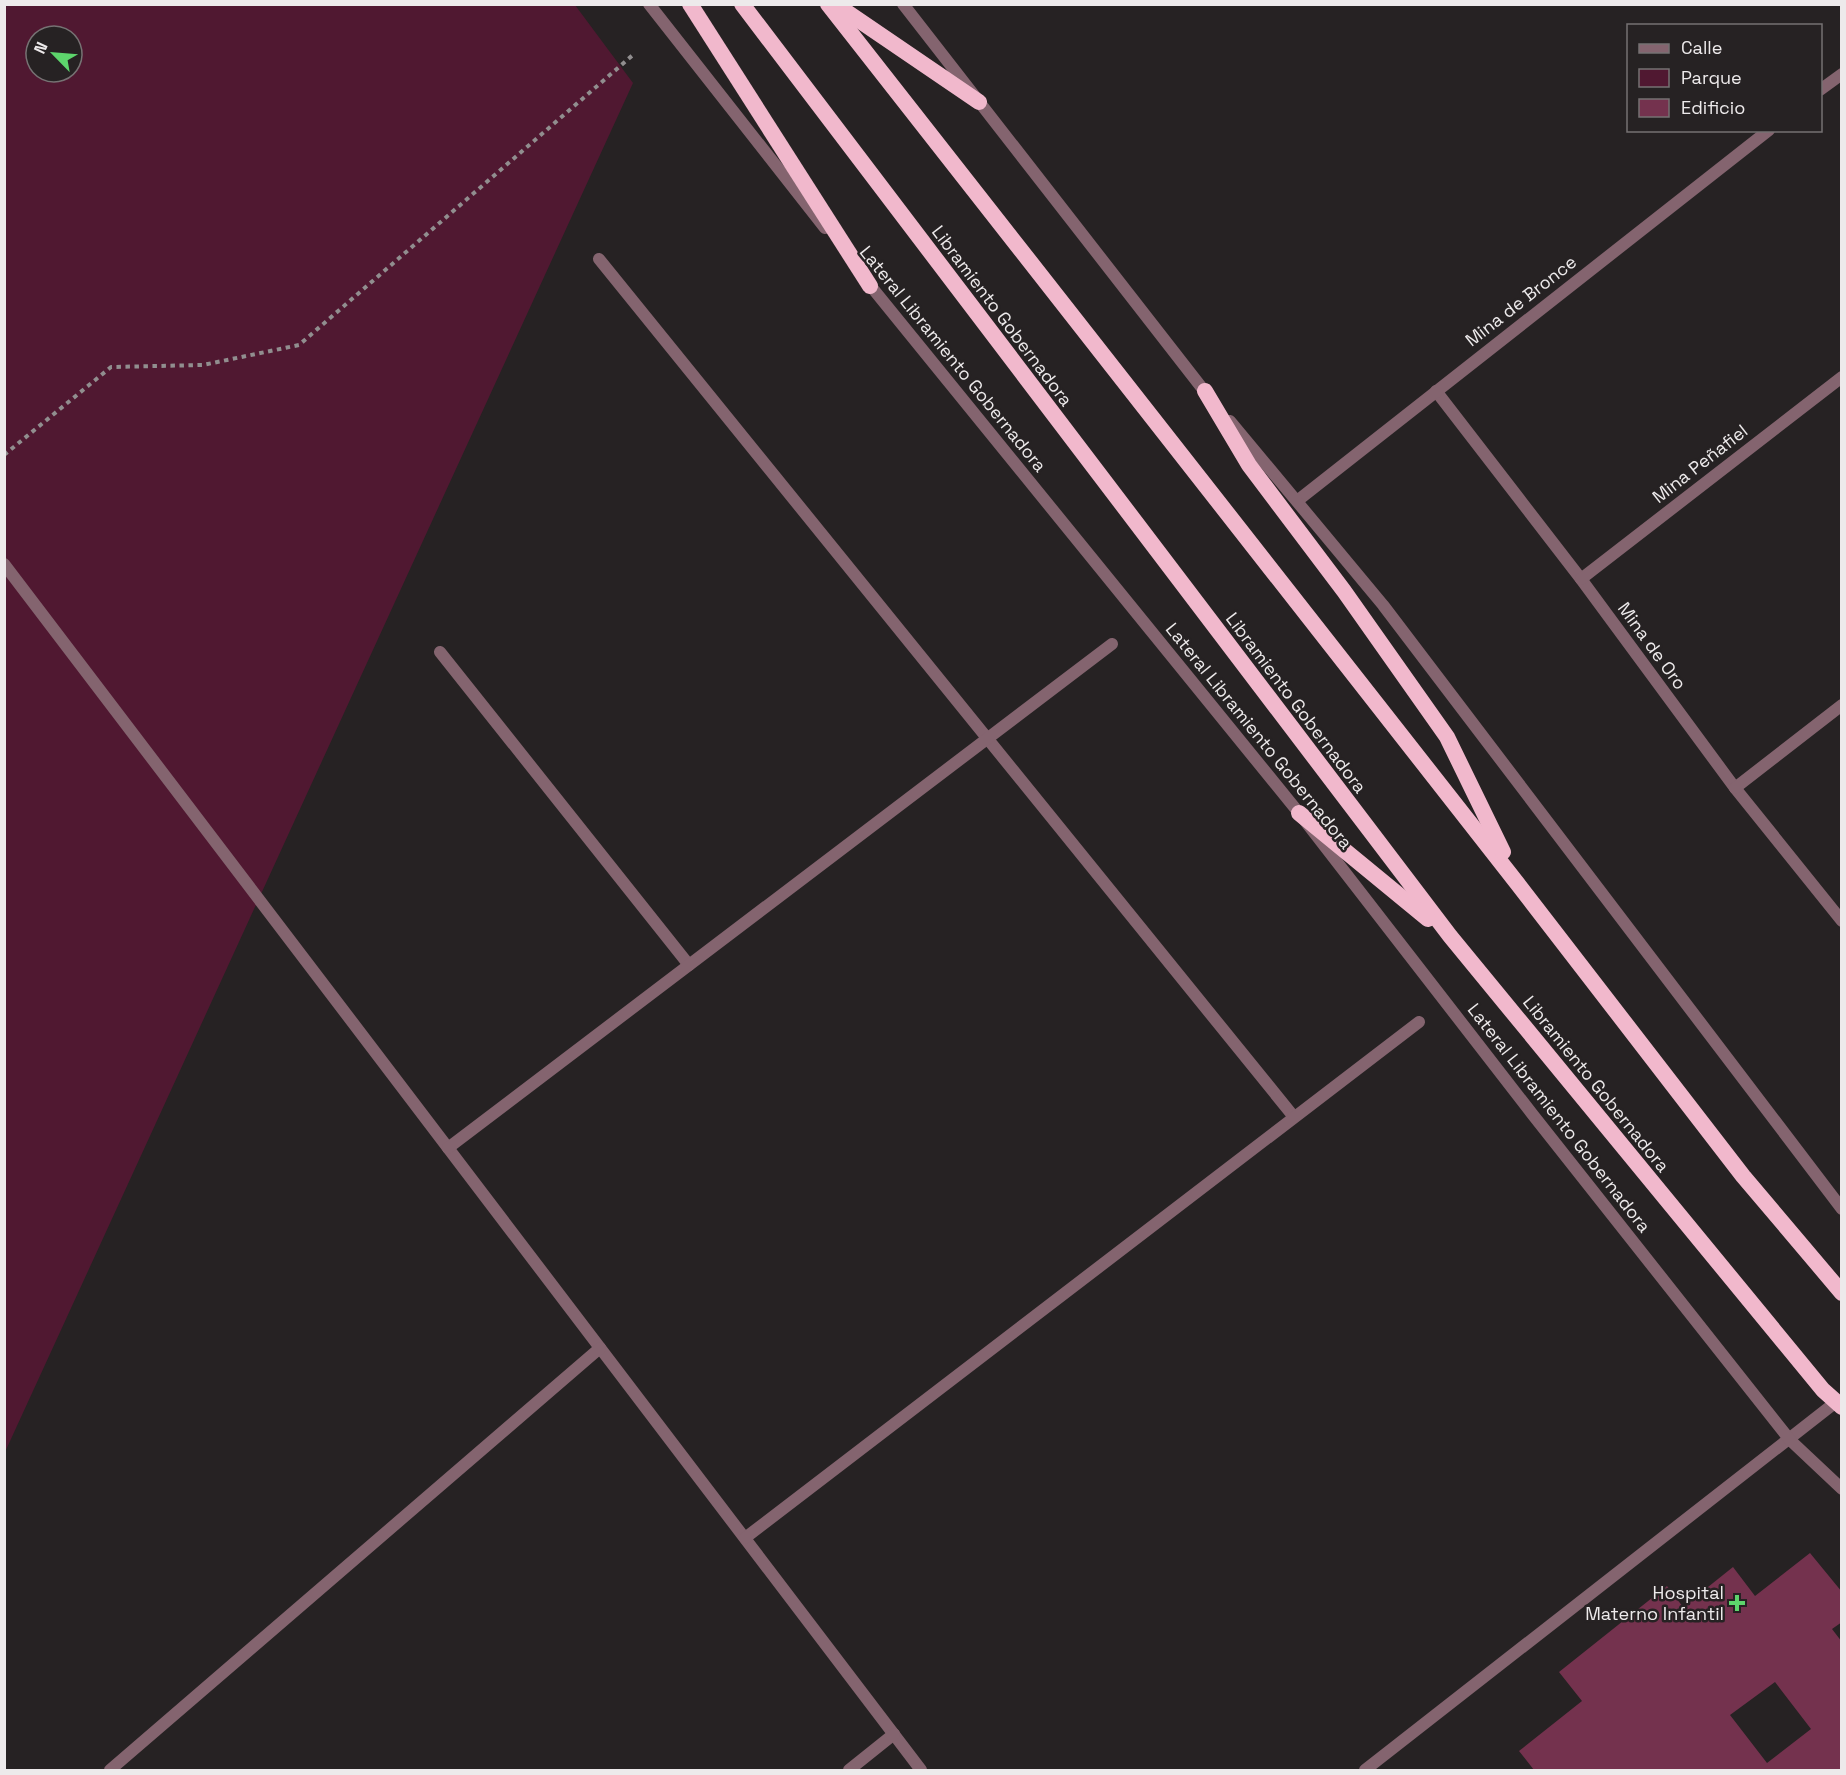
<svg xmlns="http://www.w3.org/2000/svg" width="1846" height="1775" viewBox="0 0 1846 1775" font-family="'Space Grotesk',sans-serif">
<rect width="100%" height="100%" fill="#262223"/>
<path fill="#501831" fill-rule="evenodd" d="M 5,5 L 575,5 L 633,83 L 5,1452 ZM 36,36 L 72,36 L 72,72 L 36,72 Z"/>
<path fill="#74324e" fill-rule="evenodd" d="M 1810,1553 L 1842,1592 L 1842,1622 L 1832,1629 L 1842,1642 L 1842,1770 L 1534,1770 L 1519,1751 L 1582,1701 L 1559,1672 L 1667,1586 L 1683,1607 L 1733,1567 L 1755,1596 ZM 1775,1682 L 1811,1729 L 1767,1763 L 1730,1715 Z"/>
<g fill="none" stroke-linecap="round" stroke-linejoin="round">
<polyline stroke="#918e8f" stroke-width="4" stroke-dasharray="4.5 4.5" stroke-linecap="butt" points="4,455 111,367 203,365 299,345 634,54"/>
<g stroke="#84646f" stroke-width="12">
<polyline points="1820,90 1842,74"/>
<polyline points="599,259 1294,1117"/>
<polyline points="1436,391 1581,579 1735,788 1842,921"/>
<polyline points="1297,501 1769,130"/>
<polyline points="4,564 921,1770"/>
<polyline points="1581,579 1842,377"/>
<polyline points="440,652 689,965"/>
<polyline points="1735,788 1842,705"/>
<polyline points="448,1148 1112,644"/>
<polyline points="745,1538 1419,1022"/>
<polyline points="110,1770 600,1348"/>
<polyline points="849,1770 894,1734"/>
<polyline points="1365,1770 1836,1402"/>
</g>
<g stroke="#84646f" stroke-width="12">
<polyline points="649,4 825,228"/>
<polyline points="903,4 1209,397"/>
<polyline points="865,279 1299,813 1533,1115 1790,1440 1842,1489"/>
<polyline points="1230,421 1383,605 1842,1209"/>
</g>
<g stroke="#f1b8cc" stroke-width="16">
<polyline points="690,4 870,286"/>
<polyline points="742,4 1450,936 1823,1390 1842,1407"/>
<polyline points="828,4 1517,883 1743,1176 1842,1293"/>
<polyline points="835,4 979,102"/>
<polyline points="1205,391 1249,465 1344,591 1447,737 1503,852"/>
<polyline points="1299,813 1428,919"/>
</g>
</g>
<path fill="#5dd56c" stroke="#262223" stroke-width="2" d="M1734 1594h6v6h6v6h-6v6h-6v-6h-6v-6h6z"/>
<g text-anchor="middle" stroke-width="5" stroke-linejoin="round" paint-order="stroke">
<g font-size="18" fill="#edeaeb" stroke="#262223">
<text transform="translate(1521 301) rotate(-38)" y="6">Mina de Bronce</text>
<text transform="translate(1002 316) rotate(53)" y="6">Libramiento Gobernadora</text>
<text transform="translate(953 359) rotate(51)" y="6">Lateral Libramiento Gobernadora</text>
<text transform="translate(1700 464) rotate(-38)" y="6">Mina Peñafiel</text>
<text transform="translate(1652 646) rotate(54)" y="6">Mina de Oro</text>
<text transform="translate(1296 703) rotate(53)" y="6">Libramiento Gobernadora</text>
<text transform="translate(1259 736) rotate(51)" y="6">Lateral Libramiento Gobernadora</text>
<text transform="translate(1596 1084) rotate(51)" y="6">Libramiento Gobernadora</text>
<text transform="translate(1559 1118) rotate(52)" y="6">Lateral Libramiento Gobernadora</text>
</g>
<g font-size="18" fill="#edeaeb" stroke="#262223" text-anchor="end">
<text x="1724" y="1599">Hospital<tspan x="1724" dy="21">Materno Infantil</tspan></text>
</g>
</g>
<rect width="1846" height="1775" fill="none" stroke="#edeaeb" stroke-width="12"/>
<rect x="1627" y="24" width="195" height="108" fill="#262223" stroke="#767273" stroke-width="1.5"/>
<rect x="1639" y="44" width="30" height="9" fill="#84646f" stroke="#767273" stroke-width="1.5"/>
<text x="1681" y="54" font-size="18" fill="#edeaeb">Calle</text>
<rect x="1639" y="69" width="30" height="18" fill="#501831" stroke="#767273" stroke-width="1.5"/>
<text x="1681" y="84" font-size="18" fill="#edeaeb">Parque</text>
<rect x="1639" y="99" width="30" height="18" fill="#74324e" stroke="#767273" stroke-width="1.5"/>
<text x="1681" y="114" font-size="18" fill="#edeaeb">Edificio</text>
<g transform="translate(54 54) rotate(295)"><circle r="28" fill="#262223" stroke="#767273" stroke-width="1.5"/>
<path d="M0-4.5L10 22L0 15L-10 22Z" fill="#5dd56c"/>
<text y="-9" font-size="16" font-weight="bold" text-anchor="middle" fill="#edeaeb">N</text>
</g>
</svg>
